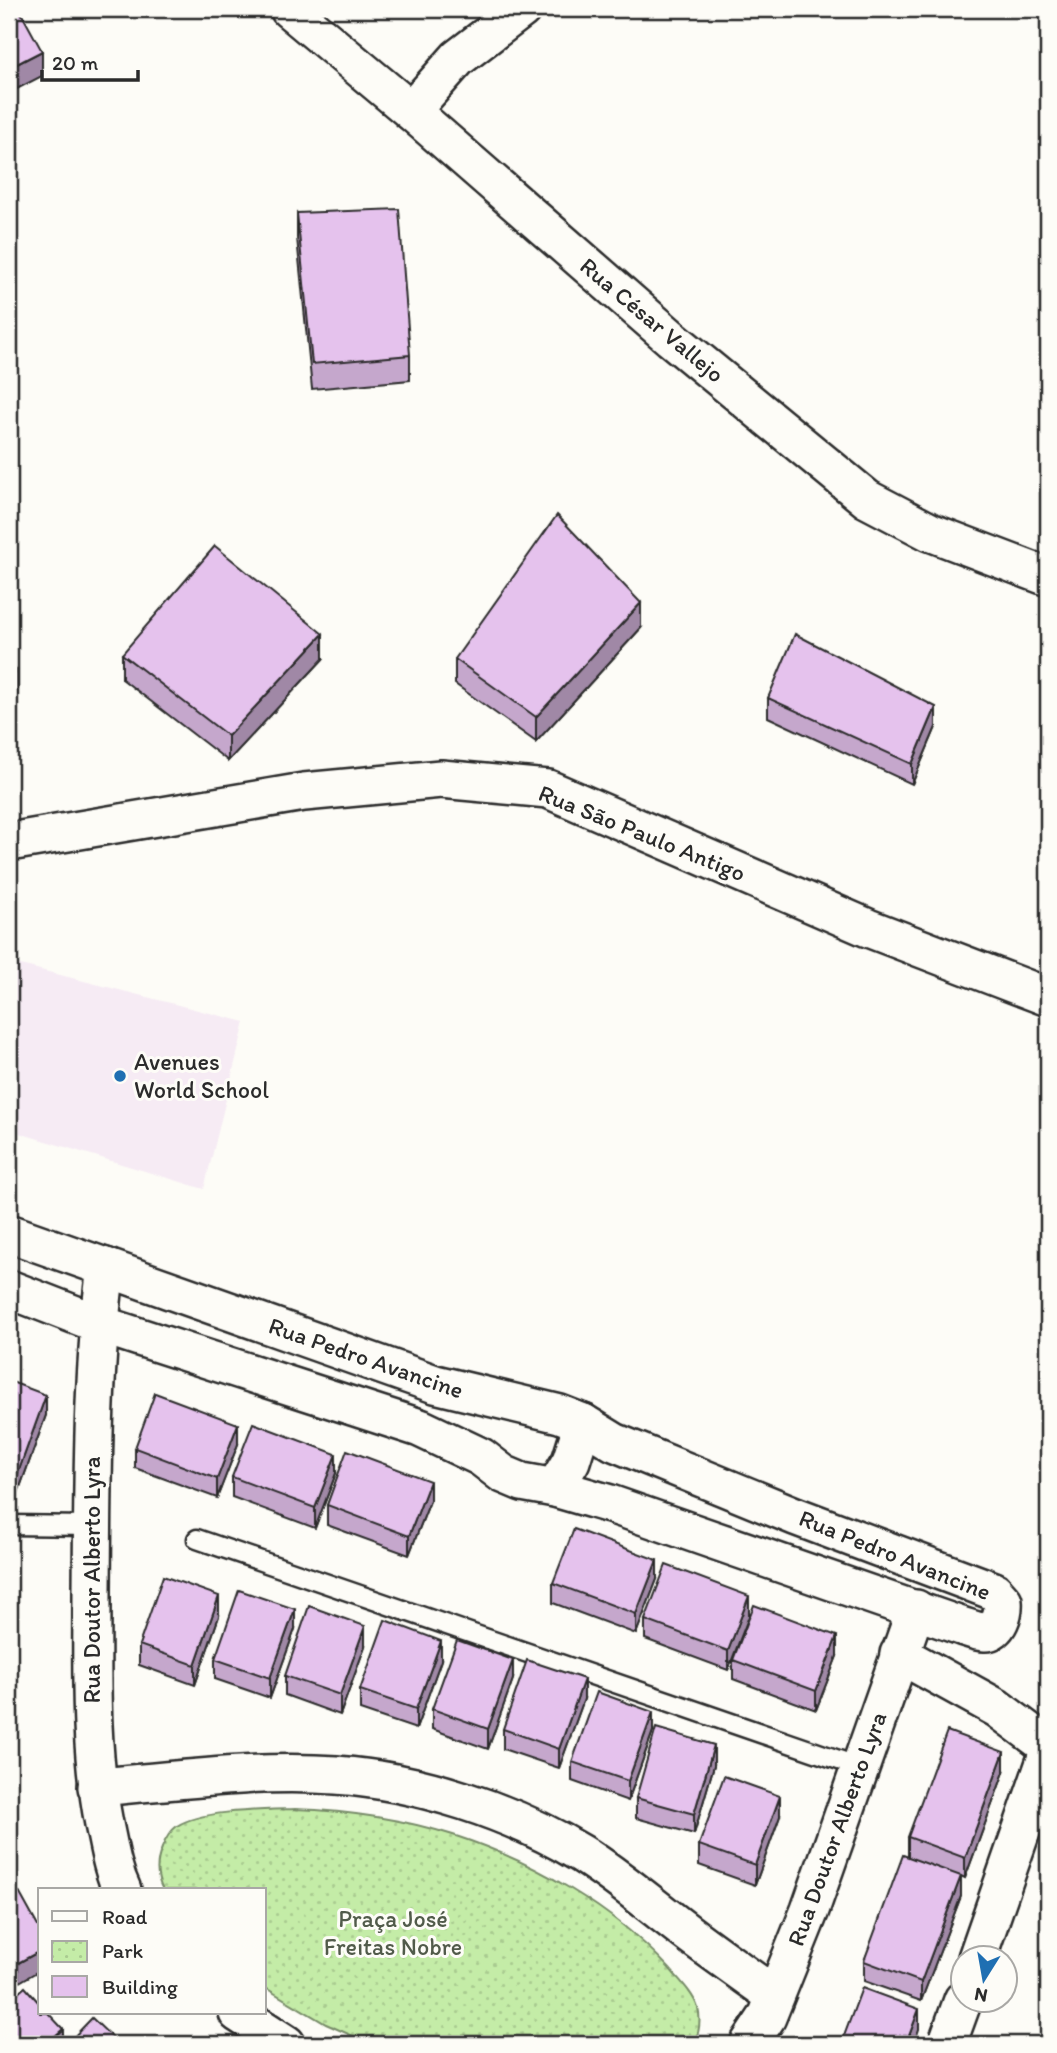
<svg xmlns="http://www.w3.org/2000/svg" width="1057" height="2053" viewBox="0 0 1057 2053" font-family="Itim,sans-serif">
<defs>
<pattern id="park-dots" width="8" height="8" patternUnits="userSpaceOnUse" patternTransform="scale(1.75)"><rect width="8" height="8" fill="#c4eca7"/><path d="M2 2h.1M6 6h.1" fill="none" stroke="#a9cb90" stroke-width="1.8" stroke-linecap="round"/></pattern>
</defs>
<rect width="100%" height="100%" fill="#fdfcf7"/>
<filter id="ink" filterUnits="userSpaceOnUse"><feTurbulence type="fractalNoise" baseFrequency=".0143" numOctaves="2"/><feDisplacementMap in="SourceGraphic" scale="14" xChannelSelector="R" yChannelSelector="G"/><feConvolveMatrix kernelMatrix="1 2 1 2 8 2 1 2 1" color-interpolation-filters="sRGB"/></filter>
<g filter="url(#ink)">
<polygon fill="#f6ebf4" points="9,962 245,1022 204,1189 9,1130"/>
<path fill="url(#park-dots)" stroke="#788c69" stroke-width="2" d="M 295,1809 C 349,1811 402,1819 453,1835 C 533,1861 613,1907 670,1969 C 680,1981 693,1993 698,2008 C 701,2020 699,2033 694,2044 L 371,2044 L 326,2024 L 264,1987 L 264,1890 L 163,1890 C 156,1877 156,1862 162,1848 C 165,1840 169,1832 177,1826 C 200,1810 267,1810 295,1809 Z"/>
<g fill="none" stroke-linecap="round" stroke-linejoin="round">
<g stroke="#2b2b2b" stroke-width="23">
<g id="service">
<polyline points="9,1525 92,1526"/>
<polyline points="197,1539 859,1767"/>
</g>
</g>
<g stroke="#2b2b2b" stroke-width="42">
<g id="minor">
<polyline points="289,9 411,111 671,338 867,499 930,532 1048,577"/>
<polyline points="411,111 458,58 522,9"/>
<polyline points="9,842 304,792 441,779 548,789 868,928 1048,997"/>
<path d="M 9,1233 L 435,1384 L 560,1414 L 583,1423 L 614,1442 L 795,1516 L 994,1591 L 1003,1601 C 1004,1612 999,1633 984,1632 C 977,1632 968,1628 961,1626 L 610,1504 L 555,1488 L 522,1482 L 503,1474 L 481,1457 L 420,1428 L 99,1324 L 9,1289"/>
<path d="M 106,1267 C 92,1375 93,1482 92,1591 C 92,1669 89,1747 104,1824 C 109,1847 112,1869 122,1890"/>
<polyline points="555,1488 571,1461 583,1423"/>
<polyline points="899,1654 997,1708 1048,1746"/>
<path d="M 97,1787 C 174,1781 259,1769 336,1775 C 419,1781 511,1811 582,1854 C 617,1876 647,1902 680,1927 C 711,1951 743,1973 775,1996"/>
<polyline points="977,1958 1048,1754"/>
<polyline points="238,2013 286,2044"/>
<polyline points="749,2044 767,2017 810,1910 916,1609"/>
<polyline points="947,2044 963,2000"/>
</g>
</g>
<use href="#service" stroke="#fdfcf7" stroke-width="18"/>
<use href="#minor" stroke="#fdfcf7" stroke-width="37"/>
</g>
<g fill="#c5a7cc" stroke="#2b2b2b" stroke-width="2">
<polygon points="297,213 410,355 410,380 312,389 297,238"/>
<polygon points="641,628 536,742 455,684 455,659"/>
<polygon points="122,654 323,659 228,761 122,679"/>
<polygon points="768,698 936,727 912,784 768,717"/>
<polygon points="9,1381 46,1415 15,1501 9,1498"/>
<polygon points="238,1444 217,1498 135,1468 135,1448"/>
<polygon points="336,1473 315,1528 232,1497 232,1477"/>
<polygon points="430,1501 409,1555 327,1525 327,1505"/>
<polygon points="657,1579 636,1634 553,1603 553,1583"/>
<polygon points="219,1616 195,1685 139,1665 139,1645"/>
<polygon points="749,1616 728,1670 645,1639 645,1620"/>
<polygon points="295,1629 270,1698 215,1679 215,1659"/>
<polygon points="365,1646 340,1715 285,1695 285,1676"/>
<polygon points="837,1656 816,1710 733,1679 733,1660"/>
<polygon points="441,1660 416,1729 360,1710 360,1690"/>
<polygon points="513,1679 488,1749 432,1729 432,1709"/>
<polygon points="584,1699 559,1768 503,1749 503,1729"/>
<polygon points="653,1731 628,1801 572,1781 572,1762"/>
<polygon points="714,1765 694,1834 636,1818 636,1798"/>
<polygon points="1004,1772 965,1878 961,1876 961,1896 921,2001 864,1981 864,1961 908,1856 908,1837"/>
<polygon points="780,1816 755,1885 699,1865 699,1845"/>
</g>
<g fill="#a088a6" stroke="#2b2b2b" stroke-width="2">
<polygon points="42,51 42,76 9,93 9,68"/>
<polygon points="641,603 641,628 536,742 536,717"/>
<polygon points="323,634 323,659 228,761 228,736"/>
<polygon points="17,670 17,695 9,704 9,679"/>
<polygon points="936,707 936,727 912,784 912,764"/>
<polygon points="46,1395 46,1415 15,1501 15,1481"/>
<polygon points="238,1424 238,1444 217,1498 217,1479"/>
<polygon points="336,1454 336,1473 315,1528 315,1508"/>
<polygon points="430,1481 430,1501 409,1555 409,1536"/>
<polygon points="657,1560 657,1579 636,1634 636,1614"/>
<polygon points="219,1596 219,1616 195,1685 195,1665"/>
<polygon points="749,1596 749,1616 728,1670 728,1651"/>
<polygon points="295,1609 295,1629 270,1698 270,1678"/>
<polygon points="365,1626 365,1646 340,1715 340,1695"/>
<polygon points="837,1636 837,1656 816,1710 816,1691"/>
<polygon points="441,1641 441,1660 416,1729 416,1709"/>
<polygon points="513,1660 513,1679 488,1749 488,1729"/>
<polygon points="584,1679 584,1699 559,1768 559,1749"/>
<polygon points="653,1712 653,1731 628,1801 628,1781"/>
<polygon points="714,1745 714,1765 694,1834 694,1814"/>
<polygon points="1004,1752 1004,1772 965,1878 965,1858"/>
<polygon points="780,1796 780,1816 755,1885 755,1865"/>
<polygon points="961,1876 961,1896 921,2001 921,1982"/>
<polygon points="40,1951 40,1970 9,1988 9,1968"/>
<polygon points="919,2009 919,2029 914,2044 906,2044"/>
<polygon points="63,2029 63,2044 46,2044"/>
</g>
<g fill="#e5c2ed" stroke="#2b2b2b" stroke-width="2">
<polygon points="9,9 19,9 42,51 9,68"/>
<polygon points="399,209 410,355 312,364 297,213"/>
<polygon points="557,515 641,603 536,717 455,659"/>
<polygon points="215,546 323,634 228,736 122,654"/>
<polygon points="795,634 936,707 912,764 768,698"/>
<polygon points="9,662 17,670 9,679"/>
<polygon points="9,1381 46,1395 15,1481 9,1479"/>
<polygon points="155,1393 238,1424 217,1479 135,1448"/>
<polygon points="253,1423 336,1454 315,1508 232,1477"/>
<polygon points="347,1450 430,1481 409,1536 327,1505"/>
<polygon points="574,1529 657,1560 636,1614 553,1583"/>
<polygon points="666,1565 749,1596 728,1651 645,1620"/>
<polygon points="163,1576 219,1596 195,1665 139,1645"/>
<polygon points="239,1590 295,1609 270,1678 215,1659"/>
<polygon points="754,1605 837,1636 816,1691 733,1660"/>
<polygon points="309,1606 365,1626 340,1695 285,1676"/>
<polygon points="385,1620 441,1641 416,1709 360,1690"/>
<polygon points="457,1640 513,1660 488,1729 432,1709"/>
<polygon points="527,1660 584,1679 559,1749 503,1729"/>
<polygon points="597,1692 653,1712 628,1781 572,1762"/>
<polygon points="656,1728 714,1745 694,1814 636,1798"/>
<polygon points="947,1731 1004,1752 965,1858 908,1837"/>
<polygon points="724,1776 780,1796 755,1865 699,1845"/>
<polygon points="903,1855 961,1876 921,1982 864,1961"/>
<polygon points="19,1892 40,1930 40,1951 9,1968 9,1898"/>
<polygon points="25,1987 40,2004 40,2013 48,2013 63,2029 46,2044 9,2044 9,2001"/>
<polygon points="862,1988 919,2009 906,2044 841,2044"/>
<polygon points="92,2018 119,2044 67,2044"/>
</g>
</g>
<circle fill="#1f6fb2" stroke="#fdfcf7" stroke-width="2.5" cx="120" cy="1076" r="7"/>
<g text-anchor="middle" stroke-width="6" stroke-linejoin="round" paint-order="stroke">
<g font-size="24" fill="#2b2b2b" stroke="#fdfcf7">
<text transform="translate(652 320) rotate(40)" y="8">Rua César Vallejo</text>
<text transform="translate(642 833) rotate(22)" y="8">Rua São Paulo Antigo</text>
<text transform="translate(366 1358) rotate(19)" y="8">Rua Pedro Avancine</text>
<text transform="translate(895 1555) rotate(22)" y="8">Rua Pedro Avancine</text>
<text transform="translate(92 1580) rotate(-90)" y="8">Rua Doutor Alberto Lyra</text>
<text transform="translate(837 1829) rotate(-70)" y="8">Rua Doutor Alberto Lyra</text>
</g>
<g font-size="24" fill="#2b2b2b" stroke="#fdfcf7" text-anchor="start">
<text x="134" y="1070">Avenues<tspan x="134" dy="28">World School</tspan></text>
</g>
<g font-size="24" fill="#515b4a" stroke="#fdfcf7">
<text x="393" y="1927">Praça José<tspan x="393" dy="28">Freitas Nobre</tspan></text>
</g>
</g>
<rect width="1057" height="2053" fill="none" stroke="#fdfcf7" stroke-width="35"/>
<rect x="18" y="18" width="1022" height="2018" fill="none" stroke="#2b2b2b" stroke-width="2.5" filter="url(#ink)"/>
<rect x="38" y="1888" width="228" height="126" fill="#fdfcf7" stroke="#a9a8a5" stroke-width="2"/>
<rect x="52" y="1911" width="35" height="10" fill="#fdfcf7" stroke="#a9a8a5" stroke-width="2"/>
<text x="102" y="1924" font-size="21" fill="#2b2b2b">Road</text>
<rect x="52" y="1941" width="35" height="21" fill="url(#park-dots)" stroke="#a9a8a5" stroke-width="2"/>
<text x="102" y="1958" font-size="21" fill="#2b2b2b">Park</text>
<rect x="52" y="1976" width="35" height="21" fill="#e5c2ed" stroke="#a9a8a5" stroke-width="2"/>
<text x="102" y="1994" font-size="21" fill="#2b2b2b">Building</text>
<g transform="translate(984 1979) rotate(191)"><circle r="33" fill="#fdfcf7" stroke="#a9a8a5" stroke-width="2"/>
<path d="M0-5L12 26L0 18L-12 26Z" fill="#1f6fb2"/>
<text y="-10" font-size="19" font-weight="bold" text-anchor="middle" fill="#2b2b2b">N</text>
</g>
<path d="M42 70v10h96v-10" fill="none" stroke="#2b2b2b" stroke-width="3.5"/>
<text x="52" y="70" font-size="21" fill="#2b2b2b" stroke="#fdfcf7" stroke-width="5" paint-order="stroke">20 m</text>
</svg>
